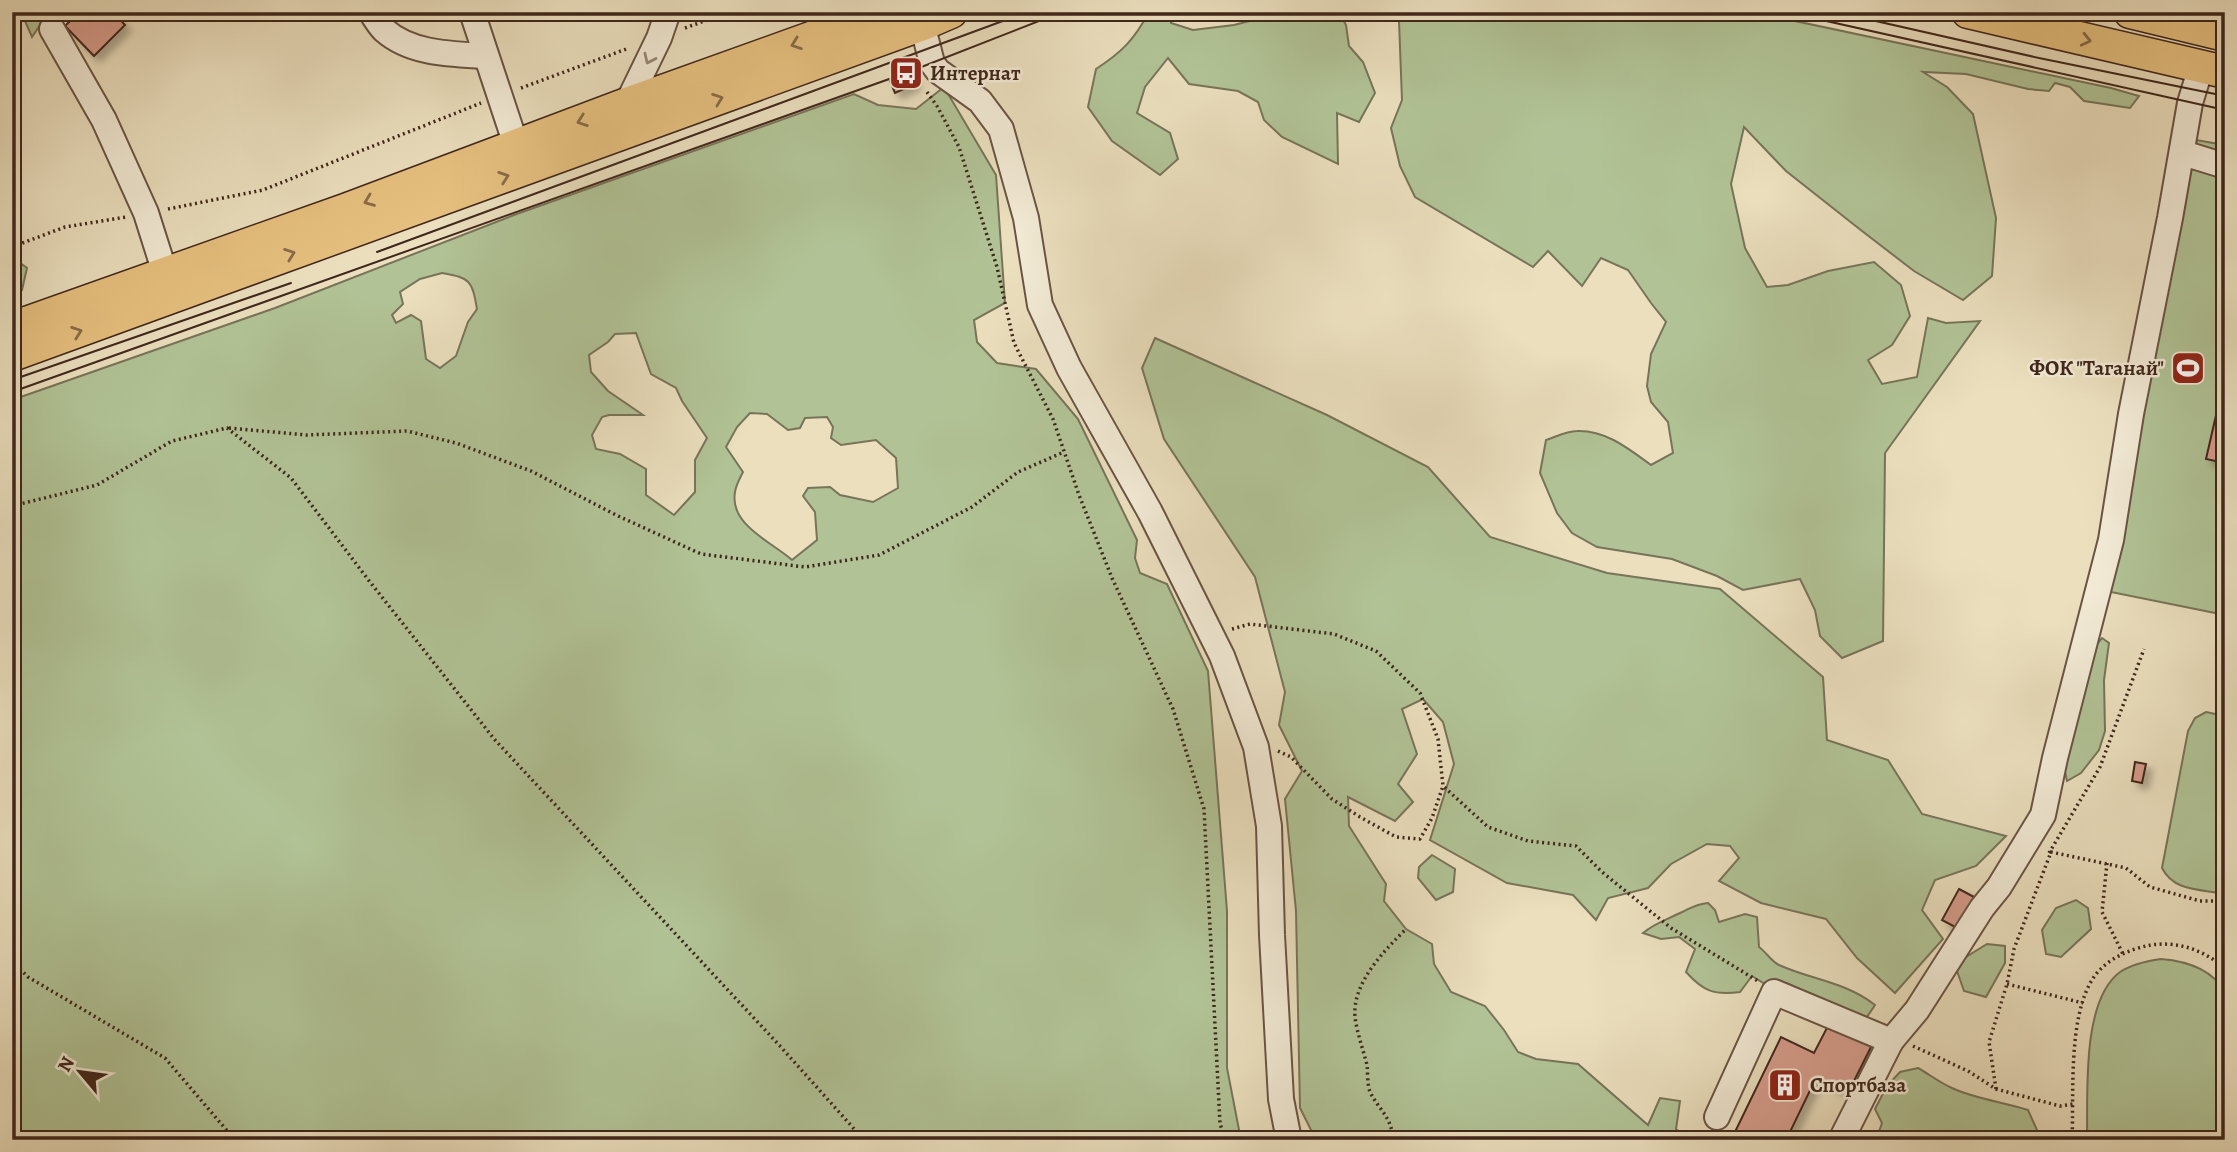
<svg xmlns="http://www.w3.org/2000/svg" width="2237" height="1152" viewBox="0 0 2237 1152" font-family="Alegreya,serif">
<defs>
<filter id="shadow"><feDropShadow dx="6" dy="6" stdDeviation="3.5" flood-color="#0004"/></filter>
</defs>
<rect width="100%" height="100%" fill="#ebdfbe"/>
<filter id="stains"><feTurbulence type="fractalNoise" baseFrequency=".00286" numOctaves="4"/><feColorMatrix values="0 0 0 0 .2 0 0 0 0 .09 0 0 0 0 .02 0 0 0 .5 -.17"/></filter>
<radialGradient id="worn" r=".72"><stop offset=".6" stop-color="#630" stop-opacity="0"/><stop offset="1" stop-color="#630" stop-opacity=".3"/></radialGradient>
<g fill="#b1c396" stroke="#787459" stroke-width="2" fill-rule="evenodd">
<polygon points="21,12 49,12 32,37"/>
<path d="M 1149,12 L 1171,12 L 1171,23 L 1193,30 L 1234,25 L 1285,12 L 1339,12 L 1346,25 L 1349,46 L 1363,62 L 1375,93 L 1359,122 L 1337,113 L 1338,164 L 1282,137 L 1264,120 L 1258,102 L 1238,91 L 1189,84 L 1168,58 L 1145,87 L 1137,113 L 1170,133 L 1178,159 L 1160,175 L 1112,141 L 1088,107 L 1096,69 C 1122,52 1134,40 1149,12 Z"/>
<path d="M 1401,12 L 1762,14 L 2111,88 L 2139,96 L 2130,108 L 2084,101 L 2070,87 L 2055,83 L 2049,91 L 2028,89 L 1966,74 L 1923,72 L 1947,87 L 1973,114 L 1996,218 L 1992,276 L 1963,300 L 1914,271 L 1862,231 L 1786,171 L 1744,127 L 1731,184 L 1745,248 L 1767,287 L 1788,285 L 1828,271 L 1874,262 L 1901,285 L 1910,316 L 1892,345 L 1868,360 L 1882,384 L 1917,377 L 1928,318 L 1946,323 L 1980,321 L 1885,453 L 1883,641 L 1842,658 L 1820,636 L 1815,610 L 1800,579 L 1743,590 L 1717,576 L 1672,559 L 1597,547 L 1572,533 L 1557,513 L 1540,473 L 1546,440 C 1555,437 1567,431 1577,431 C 1606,430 1629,449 1651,465 L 1673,453 L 1668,422 L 1651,402 L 1647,386 L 1651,354 L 1666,322 L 1651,303 L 1628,270 L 1601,258 L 1582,286 L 1548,251 L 1533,267 L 1415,197 L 1400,166 L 1391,128 L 1402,100 L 1399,21 Z"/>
<path d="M 944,87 L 996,175 L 1005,303 L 974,320 L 977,342 L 997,363 L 1036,369 L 1078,419 L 1137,540 L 1135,558 L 1140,573 L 1167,584 L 1208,671 L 1227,911 L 1227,1068 L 1241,1140 L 12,1140 L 12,400 L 275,308 L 514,215 L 854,94 L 878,105 L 916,109 ZM 442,273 C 471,278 472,281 477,309 L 468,322 L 456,356 L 440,368 L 426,359 L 421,321 L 411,315 L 396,323 L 392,315 L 403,304 L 400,292 L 420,279 ZM 636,333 L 651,374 L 676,388 L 682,401 L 707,438 L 695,460 L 695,492 L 674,515 L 646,495 L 646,469 L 620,454 L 596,449 L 592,435 L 602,417 L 609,415 L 643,415 L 608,391 L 591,372 L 589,355 L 608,342 L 615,334 ZM 750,413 L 767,414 L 788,430 L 800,428 L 805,418 L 827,417 L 833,427 L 831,438 L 841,445 L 876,440 L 896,458 L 898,488 L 873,502 L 840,495 L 830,487 L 808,488 L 803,496 L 815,512 L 817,540 L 792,560 C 772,542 729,525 735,492 C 736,485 740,478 743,472 L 726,447 L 737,427 Z"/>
<polygon points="2196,140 2225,145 2225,615 2106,591"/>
<polygon points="12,257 27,268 22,290 12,295"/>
<polygon points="1155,338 1327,415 1428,467 1490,537 1607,573 1720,589 1823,677 1827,740 1888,760 1922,814 2006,836 1976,866 1935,880 1922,910 1943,939 1895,993 1857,958 1826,919 1761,903 1719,881 1739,858 1730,846 1707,844 1671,864 1648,888 1608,898 1596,920 1573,895 1507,883 1430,840 1454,764 1443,722 1423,699 1402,709 1417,754 1398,784 1413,802 1395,821 1348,797 1349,826 1386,884 1384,901 1406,929 1432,944 1434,964 1451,992 1485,1006 1504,1030 1518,1052 1536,1059 1578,1064 1648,1125 1660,1098 1680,1101 1676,1129 1689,1140 1316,1140 1300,1108 1296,911 1285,799 1302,771 1279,725 1285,692 1255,577 1164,439 1142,368"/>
<polygon points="2102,638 2109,643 2104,680 2105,731 2099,750 2081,773 2067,781 2064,767 2093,649"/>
<path d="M 2206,712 L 2225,716 L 2225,894 C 2201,889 2174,892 2162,868 L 2188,731 L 2195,718 Z"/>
<polygon points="1432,855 1455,869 1453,892 1436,900 1418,878 1419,867"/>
<polygon points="2076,900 2088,908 2091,929 2061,957 2046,954 2042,930 2056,908"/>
<path d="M 1708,903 L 1715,910 L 1719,922 L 1745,914 L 1757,917 L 1759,947 C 1766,952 1772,962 1779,965 C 1812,980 1846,982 1875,1005 L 1867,1017 L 1852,1015 L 1831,1008 L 1787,983 L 1768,986 L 1752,976 L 1740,992 C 1714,995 1704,992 1686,972 L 1695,949 L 1679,937 L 1661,939 L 1643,933 C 1655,923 1666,920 1680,913 C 1691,908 1696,904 1708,903 Z"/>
<polygon points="1987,944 2005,946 2005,963 1986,997 1964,991 1957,971 1966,957"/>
<path d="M 2161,959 C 2186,961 2212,969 2225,992 L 2225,1140 L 2087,1140 C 2088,1095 2081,1001 2120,972 C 2132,964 2147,961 2161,959 Z"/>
<path d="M 1918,1068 C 1929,1074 1940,1083 1952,1088 C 1976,1099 2003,1102 2028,1110 L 2037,1130 L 2038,1140 L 1876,1140 L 1882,1123 L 1875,1109 L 1887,1086 L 1900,1072 Z"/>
</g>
<g fill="#d69c8b" stroke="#3f261c" stroke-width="2" filter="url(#shadow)">
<polygon points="79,12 113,12 125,25 94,56 65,26"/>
<polygon points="910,73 915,84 895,93 890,81"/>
<polygon points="2225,376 2225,463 2206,459"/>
<polygon points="2135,762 2146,764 2142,783 2132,781"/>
<polygon points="1959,889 1974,897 1957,928 1942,920"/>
<polygon points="1830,1022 1873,1043 1848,1093 1816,1078 1788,1136 1796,1140 1742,1140 1733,1136 1781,1037 1814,1053"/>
</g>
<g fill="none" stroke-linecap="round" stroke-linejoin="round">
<g stroke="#6a5444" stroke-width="28">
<g id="minor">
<path d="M 371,12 C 375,18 379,25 384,30 C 411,54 451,54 485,56"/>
<polyline points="472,12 516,145"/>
<polyline points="919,12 932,63 938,71 980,101 1001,129 1026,218 1040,305 1069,368 1150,512 1222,656 1256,747 1269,826 1272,935 1281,1099 1289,1140"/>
<polyline points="52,29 104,120 146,213 165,273"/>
<polyline points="627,104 659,38 668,12"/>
<polyline points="2183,153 2225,166"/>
<polyline points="1717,1117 1774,992 1891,1041"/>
<polyline points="1841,1140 1891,1041 1917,1010 1982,908 1999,887 2043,815 2055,758 2111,540 2131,414 2170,218 2190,103 2201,67"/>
</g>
</g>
<g stroke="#3f261c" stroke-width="35">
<g id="major">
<polyline points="1968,12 2225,72"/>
<polyline points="2130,12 2225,35"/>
<polyline points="12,328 345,210 627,104 883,12"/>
<polyline points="12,355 923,24 951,12"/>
</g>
</g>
<g stroke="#3f261c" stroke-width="3.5" stroke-dasharray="2 3.5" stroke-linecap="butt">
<polyline points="685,28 729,12"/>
<polyline points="521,88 629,48"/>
<polyline points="927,92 937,106 959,147 997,267 1014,343 1053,419 1079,495 1112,578 1173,709 1204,809 1220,1124 1226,1140"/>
<polyline points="168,209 263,190 481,103"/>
<polyline points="12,247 65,227 126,217"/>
<polyline points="229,428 307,435 407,431 456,443 531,471 616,515 701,554 805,567 879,555 972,507 1018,472 1064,452"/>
<polyline points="12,506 97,485 172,441 227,428 291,478 370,582 495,740 780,1046 864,1140"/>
<polyline points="1232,629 1250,624 1334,634 1376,651 1420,693 1438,739 1443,786 1488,827 1528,841 1576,846 1602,872 1671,928 1758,981"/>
<polyline points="1278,751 1291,757 1332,799 1360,817 1396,837 1420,839 1432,818 1443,786"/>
<polyline points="2049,853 2100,767 2144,649"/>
<polyline points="2107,863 2102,912 2123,954"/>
<polyline points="12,961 28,977 165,1058 235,1140"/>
<polyline points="2007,984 2083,1003"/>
<polyline points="1913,1046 1968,1071 1996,1089 2060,1106 2073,1104"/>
<polyline points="1996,1089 1989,1042 2007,984 2014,949 2051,852 2126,868 2150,887 2200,901 2225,901"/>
<path d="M 1393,1140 C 1392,1117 1379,1110 1370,1092 C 1367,1084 1368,1073 1367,1065 C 1363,1049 1357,1033 1355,1017 C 1352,983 1384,951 1406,929"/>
<path d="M 2072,1140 C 2074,1094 2068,1019 2092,980 C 2104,960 2129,949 2151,945 C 2178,941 2205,950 2225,969"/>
</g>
<use href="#minor" stroke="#f2ead5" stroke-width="24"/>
<use href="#major" stroke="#e6c07f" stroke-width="32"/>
<g stroke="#3f261c" stroke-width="2">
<polyline points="1786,12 2225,110"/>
<polyline points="1836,12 2039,58 2225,96"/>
<polyline points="377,252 1027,12"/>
<polyline points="12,380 291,283"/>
<polyline points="12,392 906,73 1062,12"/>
</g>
</g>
<defs><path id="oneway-chevron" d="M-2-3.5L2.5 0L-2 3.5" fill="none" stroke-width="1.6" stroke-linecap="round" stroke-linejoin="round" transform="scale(1.75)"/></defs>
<g stroke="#8a6b49">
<use href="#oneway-chevron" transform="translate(2086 40) rotate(13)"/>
<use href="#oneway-chevron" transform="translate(796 44) rotate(160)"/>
<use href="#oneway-chevron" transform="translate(718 99) rotate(-20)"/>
<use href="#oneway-chevron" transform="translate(582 121) rotate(160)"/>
<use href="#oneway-chevron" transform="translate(504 177) rotate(-19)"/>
<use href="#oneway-chevron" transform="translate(369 201) rotate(159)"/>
<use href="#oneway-chevron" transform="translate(290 254) rotate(-20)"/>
<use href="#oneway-chevron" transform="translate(77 332) rotate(-20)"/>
</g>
<use stroke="#988878" href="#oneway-chevron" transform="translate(649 59) rotate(115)"/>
<defs>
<g id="bus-square" transform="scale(1.75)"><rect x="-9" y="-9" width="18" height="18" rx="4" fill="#8f2418" stroke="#f2ead5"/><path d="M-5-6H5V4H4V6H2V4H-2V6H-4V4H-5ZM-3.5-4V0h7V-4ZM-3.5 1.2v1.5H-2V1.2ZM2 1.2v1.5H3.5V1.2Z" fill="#fff"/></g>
<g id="stadium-square" transform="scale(1.75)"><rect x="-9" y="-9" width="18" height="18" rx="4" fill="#8f2418" stroke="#f2ead5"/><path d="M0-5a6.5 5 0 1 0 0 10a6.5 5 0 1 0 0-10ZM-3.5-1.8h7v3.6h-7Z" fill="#fff"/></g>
<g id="building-square" transform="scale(1.75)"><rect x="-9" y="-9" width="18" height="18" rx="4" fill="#8f2418" stroke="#f2ead5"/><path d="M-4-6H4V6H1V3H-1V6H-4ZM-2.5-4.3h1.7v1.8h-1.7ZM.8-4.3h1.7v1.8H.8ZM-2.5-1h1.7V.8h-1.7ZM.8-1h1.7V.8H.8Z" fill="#fff"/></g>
</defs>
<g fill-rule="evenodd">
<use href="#bus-square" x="906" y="73"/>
<use href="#stadium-square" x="2188" y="368"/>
<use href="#building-square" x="1785" y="1085"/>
</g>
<g text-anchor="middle" stroke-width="5" stroke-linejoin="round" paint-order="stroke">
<g font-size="21" font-weight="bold" fill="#3f261c" stroke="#f2ead5" text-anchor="start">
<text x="930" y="80">Интернат</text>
<text x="2164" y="375" text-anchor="end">ФОК "Таганай"</text>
<text x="1810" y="1092">Спортбаза</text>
</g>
</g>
<rect width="2237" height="1152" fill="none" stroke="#ebdfbe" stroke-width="42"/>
<rect x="14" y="14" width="2209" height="1124" fill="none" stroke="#3f261c" stroke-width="3.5"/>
<rect x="21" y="21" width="2195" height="1110" fill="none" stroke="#3f261c" stroke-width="2"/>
<g transform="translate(80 1072) rotate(299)" stroke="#f2ead5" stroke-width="5" paint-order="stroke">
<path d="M0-5L12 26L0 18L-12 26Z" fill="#3f261c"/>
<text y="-10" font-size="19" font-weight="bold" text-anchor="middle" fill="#3f261c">N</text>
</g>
<rect width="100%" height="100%" filter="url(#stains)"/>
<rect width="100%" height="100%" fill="url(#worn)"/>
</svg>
